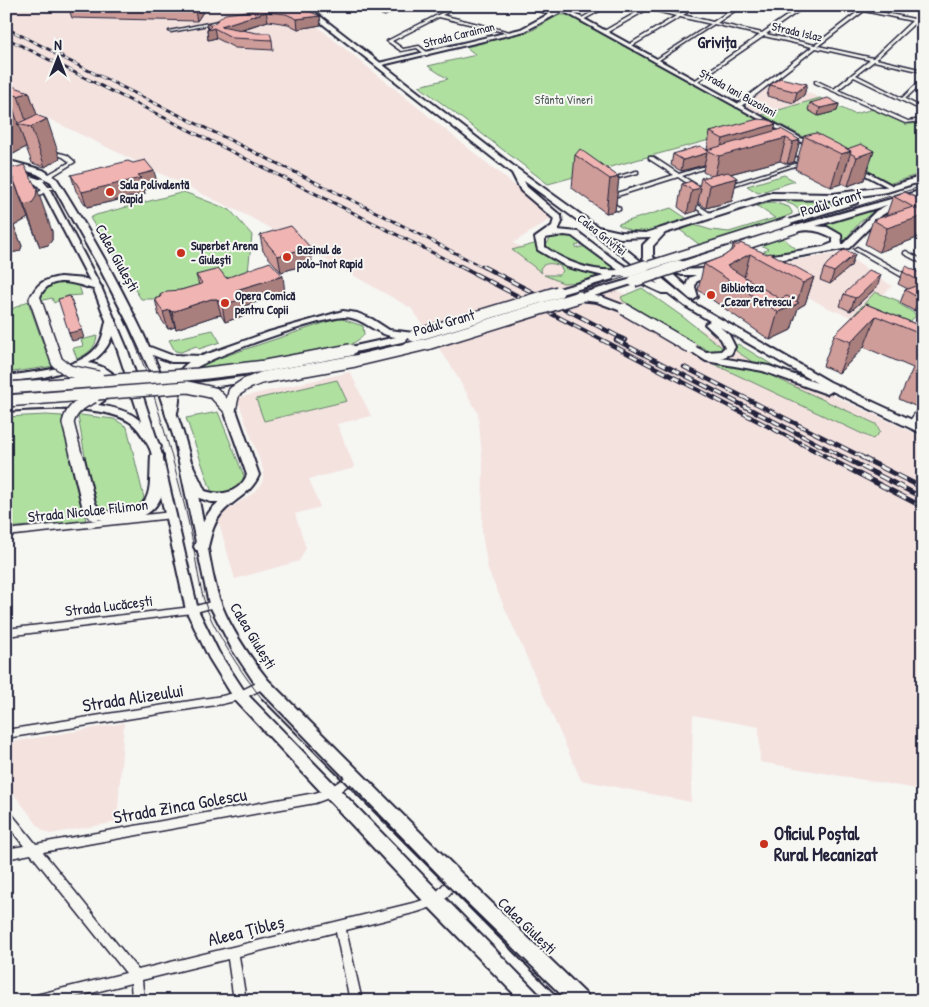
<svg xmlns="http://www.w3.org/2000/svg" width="929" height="1007" viewBox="0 0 929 1007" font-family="'Patrick Hand',sans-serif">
<rect width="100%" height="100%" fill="#f6f6f2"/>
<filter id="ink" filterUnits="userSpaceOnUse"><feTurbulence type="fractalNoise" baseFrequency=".02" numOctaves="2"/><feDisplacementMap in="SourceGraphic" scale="10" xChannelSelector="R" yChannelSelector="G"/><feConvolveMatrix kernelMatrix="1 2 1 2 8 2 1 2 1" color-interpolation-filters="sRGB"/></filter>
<g filter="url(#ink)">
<g fill="#f4e2df">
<polygon points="6,6 292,6 554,217 513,243 727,341 836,397 923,437 923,790 760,762 759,727 693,715 691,802 581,780 488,570 482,533 483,467 478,413 450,364 411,308 250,217 6,98"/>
<polygon points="779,80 820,98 762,115 744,104"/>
<polygon points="843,253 892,286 883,295 899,301 898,303 917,315 877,327 828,308 752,266"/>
<polygon points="350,372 371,416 337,424 355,468 309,479 320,507 295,514 306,548 299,561 235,579 218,520 223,513 252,494 262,484 264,472 237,398"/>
<polygon points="124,723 117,822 50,834 41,829 6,784 6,743"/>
</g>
<g fill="#b0e0a0" stroke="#69816e">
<polygon points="559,15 571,15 768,124 548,184 419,86 448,79 428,66 476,55 466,47 531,31"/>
<polygon points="820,98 854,114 874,109 909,124 923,123 923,173 891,183 762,115"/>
<polygon points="784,175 795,181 758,193 747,186"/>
<polygon points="184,192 230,210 252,235 248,272 153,299 141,299 90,218 96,215"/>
<polygon points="774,198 818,200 855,198 802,214 799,213 799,210 793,205"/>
<polygon points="772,202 789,207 792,212 792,214 768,224 700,245 680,230 694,225 711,230 729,232 775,218 757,206"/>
<path d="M 879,207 L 859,223 L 843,242 C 840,230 829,230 820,225 Z"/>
<path d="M 671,208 L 689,220 C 667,226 639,240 618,224 Z"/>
<path d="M 561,234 L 575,236 L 583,244 L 575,246 L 577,248 L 587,246 L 618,271 L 582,282 L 563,283 L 544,275 L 559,275 L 563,271 L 560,266 C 553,263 545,262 540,268 L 542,273 L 512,250 L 534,244 L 547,244 L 551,237 Z"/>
<polygon points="783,238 800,252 770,255 764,251 768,249 761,245"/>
<polygon points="63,281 79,286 82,295 67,296 54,303 52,298 39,301 39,295 50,285"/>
<polygon points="642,288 683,317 723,348 716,352 707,350 623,301 621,297"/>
<polygon points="875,292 899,301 898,303 917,315 905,326 852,317"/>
<polygon points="28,301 46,352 55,366 6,373 6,312"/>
<polygon points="342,319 363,326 364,334 361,338 349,346 283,359 191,370 225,356 333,320"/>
<polygon points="213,330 220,342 199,349 196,346 181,352 175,351 169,340"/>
<path d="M 97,336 C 95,350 88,353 77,359 L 73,348 L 83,346 L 81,340 Z"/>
<polygon points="738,344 779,369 778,370 754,363 736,351 735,346"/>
<polygon points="703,359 719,364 754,368 876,424 880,432 873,439"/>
<polygon points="337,380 347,401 264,421 256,399"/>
<path d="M 218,412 L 244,476 C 239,490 228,493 214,494 L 211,490 L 186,418 Z"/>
<polygon points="46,415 62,416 86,521 6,528 6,417"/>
<path d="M 80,415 L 114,419 L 127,427 L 144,498 C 135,516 117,513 101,511 L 93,502 L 78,416 Z"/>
</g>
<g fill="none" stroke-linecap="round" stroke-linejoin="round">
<g stroke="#22223b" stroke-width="3">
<g id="minor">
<polygon points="398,6 403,6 385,15 382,14"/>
<polygon points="455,6 460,6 442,15 514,33 512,34 439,17 392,41 403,49 419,46 428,53 428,55 426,55 417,48 401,51 387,41"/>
<polygon points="519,6 527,6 557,14 555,15"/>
<polygon points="603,6 608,6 583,20 580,19"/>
<path d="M 636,6 L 650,6 L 650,8 L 679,14 L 692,6 L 697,6 L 683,15 L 713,22 L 737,6 L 742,6 L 717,23 L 762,33 L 801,6 L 806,6 L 766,34 L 815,45 L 860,10 L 842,6 L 850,6 L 862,9 L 865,6 L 870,6 L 866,9 L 914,19 L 923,12 L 923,15 L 918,20 L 923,21 L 923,23 L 916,22 L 876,59 L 923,70 L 923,72 L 874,61 L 856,75 L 902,98 L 923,78 L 923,82 L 905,99 L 923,108 L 923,111 L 854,77 L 838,90 L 908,121 L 923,119 L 923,121 L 905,123 L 815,83 L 815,81 L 817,81 L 834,89 L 870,60 L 816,48 L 740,107 L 736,107 L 736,105 L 812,47 L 764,36 L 695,83 L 694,83 L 694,81 L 760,35 L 714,24 L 656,62 L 654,61 L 655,60 L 711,24 L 680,17 L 630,47 L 628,47 L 628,45 L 676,16 L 648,9 L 606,33 L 604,33 L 604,31 L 644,8 ZM 864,11 L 912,21 L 873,58 L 818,46 Z"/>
<polygon points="223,20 224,22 171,32 169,31"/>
<polygon points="48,150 67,155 75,162 41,183 37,183 37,181 70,162 63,157 48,152"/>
<polygon points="786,152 790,152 804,163 729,187 725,186 798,163 786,154"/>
<polygon points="649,157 653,157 679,174 712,164 714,165 682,176 700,187 700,189 696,189 678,177 611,198 607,198 607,196 674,175 649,159"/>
<polygon points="636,171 638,171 638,173 611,180 609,179"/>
<polygon points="48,187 58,187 60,188 58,189 51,189 32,199 27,198"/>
<polygon points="909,194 913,194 923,198 923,201 909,196"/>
<polygon points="608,199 620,208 620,210 616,210 606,202 605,201"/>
<polygon points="690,200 713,215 713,217 709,217 688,203 688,201"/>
<polygon points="857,247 923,284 923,289 855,250 854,249"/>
<polygon points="906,251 923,260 923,264 904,254 904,252"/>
<polygon points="921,404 923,404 923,411 913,426 909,426 908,424"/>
<polygon points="172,512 176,515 172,518 6,536 6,530"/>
<polygon points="215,601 218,602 219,604 218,606 192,613 6,636 6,629 192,607"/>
<polygon points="263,680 266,681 267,684 266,687 243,699 222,704 6,738 6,730 222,696 238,692"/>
<polygon points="353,772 356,773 358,776 356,779 334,796 315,803 43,852 138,970 417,902 432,897 451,876 455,875 459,876 460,880 459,884 439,905 435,906 417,912 346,930 362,1001 350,1001 336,932 239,956 246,1001 234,1001 228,959 142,980 144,1001 132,1001 131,983 60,1001 30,1001 32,997 36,995 126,973 31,854 6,859 6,849 24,846 6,823 6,810 10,812 36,844 315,793 328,789"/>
</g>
</g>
<g stroke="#22223b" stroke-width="4">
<g id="tertiary">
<polygon points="564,6 570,6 566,9 817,147 812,148 563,11 525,31 378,66 375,64 521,29"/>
<polygon points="854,167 858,167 897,188 892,189 854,169"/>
</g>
</g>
<g stroke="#22223b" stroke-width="4">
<g id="secondary">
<path d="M 6,160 L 43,170 L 57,179 C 103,252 148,334 177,415 C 192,456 199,500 207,544 C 211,564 214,587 222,606 C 233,633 250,657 268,680 L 461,873 L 587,995 L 590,1001 L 568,1001 L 449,885 L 258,688 L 232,649 L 209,604 L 174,438 L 156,384 L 129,325 L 99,267 L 51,182 L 37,174 L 6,164 Z"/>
<polygon points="6,168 42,180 49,188 101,287 128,351 162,455 198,610 218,651 245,692 539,995 542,1001 521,1001 429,907 235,700 209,658 186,610 152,455 118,351 93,287 43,191 36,184 6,173"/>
</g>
</g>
<g stroke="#22223b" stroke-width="4">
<g id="primary">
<path d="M 300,6 L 307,6 L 516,168 L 598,227 L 621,232 L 646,233 L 771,193 L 833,194 L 891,186 L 923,176 L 923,181 L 887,192 L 833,200 L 772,199 L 665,233 L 653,246 L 653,257 C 669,271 696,272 716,266 L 721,269 L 696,282 L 695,287 L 698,297 L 693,300 L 690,299 L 643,258 L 643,245 L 651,237 L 620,238 L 606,233 L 691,302 L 830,382 L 923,425 L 923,434 L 832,391 L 827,394 L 763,371 L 706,361 L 686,348 L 691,345 L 706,352 L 721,351 L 725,347 L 721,339 L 705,324 L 710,321 L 685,306 L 668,293 L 662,293 L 638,282 L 594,296 L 602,297 L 628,307 L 629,309 L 624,312 L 597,302 L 579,300 L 574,297 L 576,295 L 632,279 L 626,275 L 614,276 L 613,279 L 561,294 L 555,294 L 555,290 L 604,276 L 567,267 L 538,250 L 535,238 L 552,226 L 554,219 L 521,191 L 512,173 ZM 524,181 L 588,228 L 658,284 L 645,279 L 612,258 L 578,232 L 558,230 L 562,222 L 561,216 L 527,187 ZM 564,235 L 572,236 L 618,270 C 591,272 567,263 545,247 L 545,238 ZM 669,271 L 682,275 L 696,275 L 689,278 L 686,286 ZM 720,327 L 817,383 L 769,366 L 721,358 L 731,354 L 735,347 L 729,335 Z"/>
<path d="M 923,190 L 923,195 L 908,199 L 882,215 L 849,248 L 760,263 L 755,260 L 760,257 L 823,247 L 833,243 L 833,238 C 821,231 809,228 795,232 L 791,229 L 792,227 ZM 887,205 L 876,211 L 843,244 L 842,244 L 841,235 L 827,227 L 816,226 Z"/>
<polygon points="854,198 857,199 857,203 790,224 783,222"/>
<path d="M 60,277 L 86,279 L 102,287 L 97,290 C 81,286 57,274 44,290 C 41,293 40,298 38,301 L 32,301 L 30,299 C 37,283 43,280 60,277 Z"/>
<path d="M 343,311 L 357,313 L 372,319 L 389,330 L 414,333 L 419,336 L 414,339 L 407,338 L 406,341 L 402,342 L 350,353 L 346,352 L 345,350 L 346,348 L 396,337 C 375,335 363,317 344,317 C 320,318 202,358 187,374 C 176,387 182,404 175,418 L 167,418 C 159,399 174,373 189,362 L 171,362 L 142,351 L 141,349 L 142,347 L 150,347 L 171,355 L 202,356 L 269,332 Z"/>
<path d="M 111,319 L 116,322 C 112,341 106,353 89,363 C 120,370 127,386 98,405 C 132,410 144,419 161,447 L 159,450 L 151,450 C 145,440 139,428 130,422 C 102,404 39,409 6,411 L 6,403 L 85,403 C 94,397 106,391 107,379 L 98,373 L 77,368 L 44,377 L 6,382 L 6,376 C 33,372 84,369 99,344 C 103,338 104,329 106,322 Z"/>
<polygon points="258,375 263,378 262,380 188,390 183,387 188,384"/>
<path d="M 230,406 L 236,410 L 259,475 C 251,494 234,499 221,514 C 213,524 211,535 208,547 L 206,550 L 196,550 L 194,547 C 200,529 204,514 219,502 L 211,502 L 196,497 L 177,456 L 179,453 L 187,453 L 205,491 C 222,497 240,492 247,475 L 224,410 Z"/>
<path d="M 157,451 L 163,455 C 162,468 166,482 162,494 C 152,524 115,525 91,517 L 89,514 L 91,511 C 98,509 106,512 114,512 C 156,513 149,486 151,455 Z"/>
</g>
</g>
<use href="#minor" fill="#f6f6f2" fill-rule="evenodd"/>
<use href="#tertiary" fill="#f6f6f2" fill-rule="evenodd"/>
<use href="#secondary" fill="#f6f6f2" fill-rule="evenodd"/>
<use href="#primary" fill="#f6f6f2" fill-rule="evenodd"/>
<g stroke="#22223b" stroke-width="1">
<path d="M 6,166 L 45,179 L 53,187 C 88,251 127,314 150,383 C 165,431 179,480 190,529 C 197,559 198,593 212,621 C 226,649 244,676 263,700"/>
<polyline points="6,396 239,376 309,364 421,340 923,186"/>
</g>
<polyline stroke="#22223b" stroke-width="2" points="262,699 562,1001"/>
<g stroke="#22223b" stroke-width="3">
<g id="rail-far2">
<polyline points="6,28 62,56"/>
<polyline points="6,38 463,268"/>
<polyline points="55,54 384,216 484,268"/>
</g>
</g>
<g stroke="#22223b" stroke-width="4.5">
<g id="rail-far1">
<polyline points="460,266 829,458"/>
<polyline points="482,266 625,340"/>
<polyline points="616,340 845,458"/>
<polyline points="684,367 864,458"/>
</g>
</g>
<g stroke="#22223b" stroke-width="5">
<g id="rail">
<polyline points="826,457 923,507"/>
<polyline points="843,457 923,498"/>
<polyline points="861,457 923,488"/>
</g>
</g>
<use href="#rail-far2" stroke="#f6f6f2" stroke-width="2" stroke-dasharray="5" stroke-linecap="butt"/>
<use href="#rail-far1" stroke="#f6f6f2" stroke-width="2.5" stroke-dasharray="8" stroke-linecap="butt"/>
<use href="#rail" stroke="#f6f6f2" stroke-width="3" stroke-dasharray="10" stroke-linecap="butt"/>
<g stroke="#22223b" stroke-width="11" stroke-linecap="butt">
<g id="primary-bridge-far2">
<polyline points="641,268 787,222"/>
<polyline points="675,268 795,229"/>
</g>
</g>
<g stroke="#22223b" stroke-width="14" stroke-linecap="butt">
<g id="primary-bridge-far1">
<polyline points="627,272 645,266"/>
<polyline points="634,281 679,266"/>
<polyline points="35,299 57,362 69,371 98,377"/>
<polyline points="624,309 691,348"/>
<polyline points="414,336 558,292"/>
<polyline points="6,388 198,374 265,366 350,350"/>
<polyline points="6,401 188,387 214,393 230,410"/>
<polyline points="230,410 234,392 246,384 261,378 355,361 427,344 579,297"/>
<path d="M 77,458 L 68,423 C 71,409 82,402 94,397"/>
</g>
</g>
<g stroke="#22223b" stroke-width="17" stroke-linecap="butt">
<polyline id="primary-bridge" points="77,457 89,506 95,514"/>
</g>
<use href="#primary-bridge-far2" stroke="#f6f6f2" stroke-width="8"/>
<use href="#primary-bridge-far1" stroke="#f6f6f2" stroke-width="11"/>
<use href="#primary-bridge" stroke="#f6f6f2" stroke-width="13"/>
</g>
<g fill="#ce9c99" stroke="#22223b">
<polygon points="42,6 207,6 197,21 72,18 69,9 43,8"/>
<polygon points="286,6 320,16 321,25 298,29 288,24 268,21 241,30 272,40 273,50 235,48 216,38 208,40 207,30 208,29 206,23 213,24"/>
<polygon points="6,83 8,87 29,92 37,116 60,158 45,167 32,163 26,147 8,157 6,156"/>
<polygon points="807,84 804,95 794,103 767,96 770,85"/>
<polygon points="810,103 839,104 837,111 818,116 808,110"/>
<polygon points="776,124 774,131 800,140 794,162 787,164 780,161 730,174 737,178 732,201 706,208 698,202 696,211 687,214 678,207 682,184 699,187 701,178 711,176 703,172 704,165 681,171 671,165 673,154 707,150 710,132"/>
<polygon points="804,136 847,149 874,151 864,180 848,186 841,183 841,184 831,187 795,169"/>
<polygon points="575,155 619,177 615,211 606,213 572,188"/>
<polygon points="6,170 52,231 52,240 48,245 40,247 28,218 14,226 22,246 20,251 6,254"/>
<polygon points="71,175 158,186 144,190 145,194 87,207 76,191"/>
<polygon points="893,196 923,201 923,224 917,238 879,252 865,244 873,220 886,216"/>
<polygon points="260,235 310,247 312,263 281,272 263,251"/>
<polygon points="733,245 814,277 805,304 798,308 791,330 770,340 698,290 704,264 724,256 732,250"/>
<polygon points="855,254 851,266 830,284 820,280 824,268"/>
<polygon points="903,272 923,275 923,307 914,311 900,303 905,290 908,289 898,284"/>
<polygon points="196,275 226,278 285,293 244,306 246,315 225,322 221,315 215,316 176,329 175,327 168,329 159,316 155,299 160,297 160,295 181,290 199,285"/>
<polygon points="877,287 853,309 850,311 840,306 844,294"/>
<polygon points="866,304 923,327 923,399 917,407 899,399 913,368 864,347 839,373 823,366 834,335"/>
</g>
<g fill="#a87f7d" stroke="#22223b">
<polygon points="198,6 207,6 197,21 195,11"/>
<polygon points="266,12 268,21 226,34 221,26"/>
<polygon points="320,16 321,25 298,29 297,19"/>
<polygon points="214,28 216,38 208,40 207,30"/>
<polygon points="807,84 804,95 794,103 797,92"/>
<polygon points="29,92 40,123 47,119 60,158 45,167 31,127 28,127 18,96"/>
<polygon points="839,104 837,111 818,116 820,108"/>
<polygon points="6,105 8,110 13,108 26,147 8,157 6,151"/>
<polygon points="776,124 771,142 786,138 780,161 714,178 723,139"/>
<polygon points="800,140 794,162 787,164 793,142"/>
<polygon points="851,151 841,184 831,187 841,154"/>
<polygon points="874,151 864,180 848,186 857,157"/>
<polygon points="707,153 704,165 681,171 683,160"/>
<polygon points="154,171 158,186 144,190 145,194 87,207 82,192 138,175"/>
<polygon points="12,176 28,218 14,226 22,246 20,251 6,254 6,179"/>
<polygon points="619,177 615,211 606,213 610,179"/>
<polygon points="737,178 732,201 706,208 710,185"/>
<polygon points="701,188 696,211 687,214 692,190"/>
<polygon points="37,189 52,231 52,240 48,245 40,247 24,205"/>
<polygon points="923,205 923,224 917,238 879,252 887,228 914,208"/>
<polygon points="310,247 312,263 281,272 278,256"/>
<polygon points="750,254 743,281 727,266"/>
<polygon points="855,254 851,266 830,284 834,272"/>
<polygon points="881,275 877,287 853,309 850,311 855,298"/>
<polygon points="283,276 285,293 244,306 246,315 225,322 222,305 236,290"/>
<polygon points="814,277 805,304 798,308 791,330 770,340 778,312 796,305 803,283"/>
<polygon points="923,297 923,307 914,311 919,298"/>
<polygon points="211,299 217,299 221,315 215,316 176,329 172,312"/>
<polygon points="73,304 84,338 72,341 69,333"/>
<polygon points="170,310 175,327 168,329 163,312"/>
<polygon points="876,316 864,347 839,373 851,342"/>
<polygon points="923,394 923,399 917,407"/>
</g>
<g fill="#f0b5b2" stroke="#22223b">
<polygon points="72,6 198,6 195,11 69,9"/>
<polygon points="286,6 304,9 320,16 297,19 286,14 266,12 221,26 257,33 270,33 272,40 233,38 214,28 207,30 211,26 206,23 213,24 225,14"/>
<polygon points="780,78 807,84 797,92 770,85"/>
<polygon points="12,86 29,92 18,96 6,92 6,88"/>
<polygon points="828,98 839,104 820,108 810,103"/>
<polygon points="6,106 13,108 6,111"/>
<polygon points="36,115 47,119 31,127 17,124"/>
<polygon points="758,119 769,120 776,124 723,139 710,132"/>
<polygon points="781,129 800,140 793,142 786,138 719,156 707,150"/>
<polygon points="816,133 851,151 841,154 804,136"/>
<polygon points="861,144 874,151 857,157 850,153 851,151 847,149"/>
<polygon points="700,146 707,150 707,153 683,160 673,154"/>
<polygon points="580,149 619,177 610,179 575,155"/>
<polygon points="145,160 154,171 138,175 141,178 82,192 71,175 128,161 133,163"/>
<polygon points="24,165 37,189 36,197 32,203 24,205 12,176 6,179 6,170"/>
<polygon points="728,172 737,178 710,185 701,178"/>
<polygon points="691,181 701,188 692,190 682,184"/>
<polygon points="905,192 923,201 923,205 914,208 923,212 923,216 887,228 873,220 913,207 893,196"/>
<polygon points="291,226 310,247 278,256 260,235"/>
<polygon points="740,243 767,254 770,253 814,277 803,283 750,254 727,266 780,299 787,296 799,303 778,312 704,264 724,256 735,248 733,245 739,245"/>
<polygon points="844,250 855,254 834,272 824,268 828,263"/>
<polygon points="270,262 283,276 236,290 243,299 222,305 217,299 211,299 172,312 170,310 163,312 155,299 161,297 160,295 167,291 181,290 201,284 202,283 196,275 219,269 226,278"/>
<polygon points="906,266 923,275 923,283 903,272"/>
<polygon points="869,270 881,275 858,297 855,298 844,294"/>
<polygon points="923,283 923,297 919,298 905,290"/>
<polygon points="70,296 82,330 69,333 58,299"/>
<polygon points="866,304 923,327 923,335 876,316 851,342 834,335"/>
</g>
</g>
<g fill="#c8321e" stroke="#f6f6f2" stroke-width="2">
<circle cx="110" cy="192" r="5"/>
<circle cx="181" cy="253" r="5"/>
<circle cx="287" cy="257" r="5"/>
<circle cx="711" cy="295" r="5"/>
<circle cx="225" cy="303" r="5"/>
<circle cx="764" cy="844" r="5"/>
</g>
<g text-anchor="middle" stroke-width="4" stroke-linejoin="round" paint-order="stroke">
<g font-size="12" fill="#22223b" stroke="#f6f6f2">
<text transform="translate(797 32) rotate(13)" y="4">Strada Islaz</text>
<text transform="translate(459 35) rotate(-14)" y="4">Strada Caraiman</text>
<text transform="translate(738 93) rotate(29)" y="4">Strada Iani Buzoiani</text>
<text transform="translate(602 235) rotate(38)" y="4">Calea Griviței</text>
</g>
<g font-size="12" fill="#4d5b59" stroke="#f6f6f2">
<text x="564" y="104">Sfânta Vineri</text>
</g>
<g font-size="12" font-weight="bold" fill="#22223b" stroke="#f6f6f2" text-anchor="start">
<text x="120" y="189">Sala Polivalentă<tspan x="120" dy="14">Rapid</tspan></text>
<text x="191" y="250">Superbet Arena<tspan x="191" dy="14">- Giulești</tspan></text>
<text x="297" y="254">Bazinul de<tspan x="297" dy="14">polo-înot Rapid</tspan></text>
<text x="721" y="292">Biblioteca<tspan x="721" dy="14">„Cezar Petrescu”</tspan></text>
<text x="235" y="300">Opera Comică<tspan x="235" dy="14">pentru Copii</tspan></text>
</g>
<g font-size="15" fill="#22223b" stroke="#f6f6f2">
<text transform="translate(831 203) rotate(-17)" y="5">Podul Grant</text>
<text transform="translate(117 258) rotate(61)" y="5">Calea Giulești</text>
<text transform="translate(444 323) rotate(-16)" y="5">Podul Grant</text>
<text transform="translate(88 511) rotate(-6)" y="5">Strada Nicolae Filimon</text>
<text transform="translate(109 606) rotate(-7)" y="5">Strada Lucăcești</text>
<text transform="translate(253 636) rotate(59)" y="5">Calea Giulești</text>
<text transform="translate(527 926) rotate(44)" y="5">Calea Giulești</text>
</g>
<g font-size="16" font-weight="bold" fill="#22223b" stroke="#f6f6f2">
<text x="717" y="48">Grivița</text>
</g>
<g font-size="18" fill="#22223b" stroke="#f6f6f2">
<text transform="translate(133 698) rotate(-9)" y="6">Strada Alizeului</text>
<text transform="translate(180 806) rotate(-10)" y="6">Strada Zinca Golescu</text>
<text transform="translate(246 931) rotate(-14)" y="6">Aleea Țibleș</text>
</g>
<g font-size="18" font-weight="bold" fill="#22223b" stroke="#f6f6f2" text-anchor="start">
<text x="774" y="840">Oficiul Poștal<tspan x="774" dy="21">Rural Mecanizat</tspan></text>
</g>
</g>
<rect width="929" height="1007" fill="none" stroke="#f6f6f2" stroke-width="25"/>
<rect x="12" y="12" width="904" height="982" fill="none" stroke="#22223b" stroke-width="2" filter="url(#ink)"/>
<g transform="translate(58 58)" stroke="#f6f6f2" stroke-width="4" paint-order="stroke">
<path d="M0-4L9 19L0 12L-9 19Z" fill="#22223b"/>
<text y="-8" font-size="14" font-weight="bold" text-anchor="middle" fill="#22223b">N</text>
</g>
</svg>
